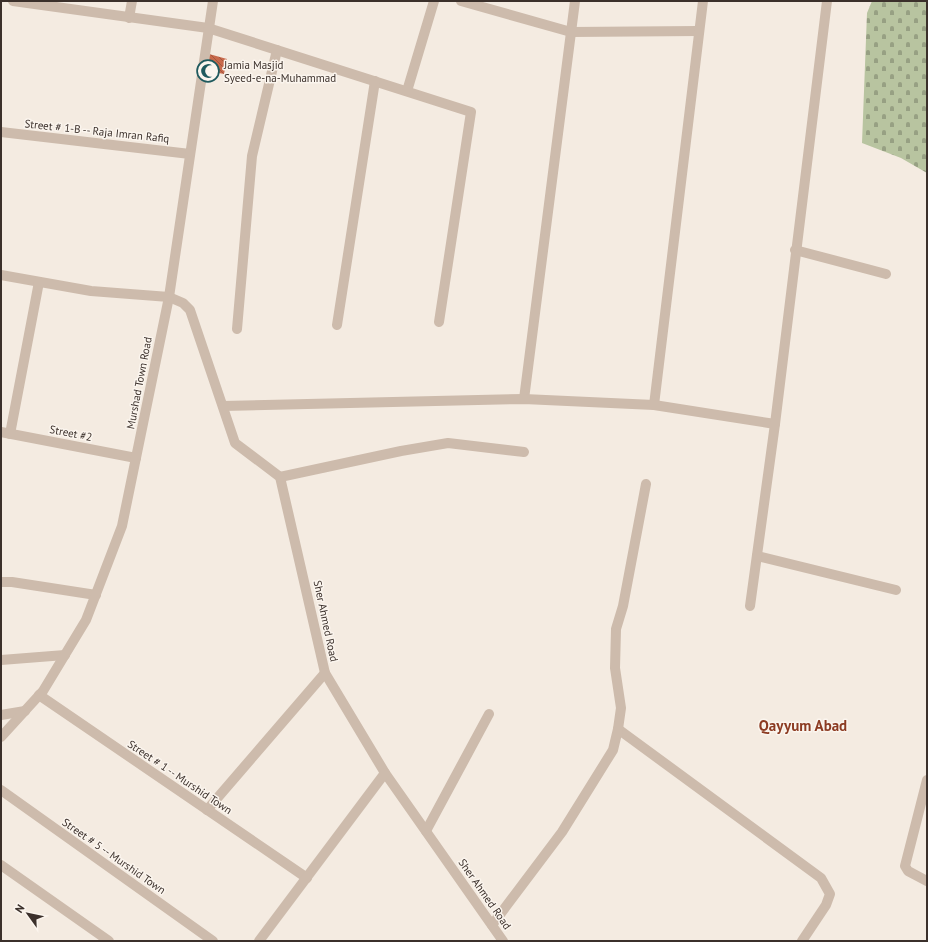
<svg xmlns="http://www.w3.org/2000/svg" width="928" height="942" viewBox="0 0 928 942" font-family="'PT Sans',sans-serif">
<defs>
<pattern id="cemetery-stones" width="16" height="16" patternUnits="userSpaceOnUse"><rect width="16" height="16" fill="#b8c4a0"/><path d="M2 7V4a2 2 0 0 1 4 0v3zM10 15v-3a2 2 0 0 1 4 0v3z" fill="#97a083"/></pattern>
<pattern id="building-back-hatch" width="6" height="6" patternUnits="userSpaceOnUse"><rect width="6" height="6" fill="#c8694b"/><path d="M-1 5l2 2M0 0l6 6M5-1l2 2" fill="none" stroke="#a4573f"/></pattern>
</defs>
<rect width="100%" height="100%" fill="#f4ebe1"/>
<polygon fill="url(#cemetery-stones)" points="872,1 927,1 927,173 901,158 862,143 867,13"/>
<polygon fill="url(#building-back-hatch)" points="209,54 227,59 224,74 208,71"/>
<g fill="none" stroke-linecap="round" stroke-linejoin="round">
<g stroke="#cdbbac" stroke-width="10">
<polyline points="13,1 208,28 471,112 439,322"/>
<polyline points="461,1 571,32 698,31"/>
<polyline points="129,18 132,1"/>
<polyline points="407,91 434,1"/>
<polyline points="1,132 190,154"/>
<polyline points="795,250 886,274"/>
<polyline points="1,275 91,291 169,297 183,303 190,310 235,443 280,477 325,673 385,773 503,941"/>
<polyline points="337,325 375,81"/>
<polyline points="237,329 252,156 277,50"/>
<polyline points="524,399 575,1"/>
<polyline points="654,405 703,1"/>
<polyline points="223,406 524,399 654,405 775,424"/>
<polyline points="1,432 136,458"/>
<polyline points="10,434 39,282"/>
<polyline points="280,477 401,451 448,443 524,452"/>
<polyline points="757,556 896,590"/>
<polyline points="1,582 12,582 96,595"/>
<polyline points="750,606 775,424 827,1"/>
<polyline points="1,660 65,655"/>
<polyline points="39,695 307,878"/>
<polyline points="1,715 25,711"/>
<polyline points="618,729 821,878 830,894 826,905 802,941"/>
<polyline points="1,737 43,691 86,620 122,526 169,297 213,1"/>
<polyline points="927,780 905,866 908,871 927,881"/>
<polyline points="1,790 213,941"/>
<polyline points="207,810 325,673"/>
<polyline points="426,831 489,714"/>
<polyline points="1,865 109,941"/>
<polyline points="492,925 562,832 613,750 618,729 621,708 615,668 616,629 623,606 646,484"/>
<polyline points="259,941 385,773"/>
</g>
</g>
<defs>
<g id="mosque-ring" transform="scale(1.15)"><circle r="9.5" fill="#fbf5ee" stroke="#1f5a5e" stroke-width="1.5"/><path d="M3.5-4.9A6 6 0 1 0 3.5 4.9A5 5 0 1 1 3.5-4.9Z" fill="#1f5a5e"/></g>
</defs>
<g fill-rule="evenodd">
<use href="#mosque-ring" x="208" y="71"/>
</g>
<g text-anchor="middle" stroke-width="3" stroke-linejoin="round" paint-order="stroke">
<g font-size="11" fill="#3b302b" stroke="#fbf5ee" text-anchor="start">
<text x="224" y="69">Jamia Masjid<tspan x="224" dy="13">Syeed-e-na-Muhammad</tspan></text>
</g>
<g font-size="11" fill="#3b302b" stroke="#fbf5ee">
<text transform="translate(97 131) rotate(6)" y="4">Street # 1-B -- Raja Imran Rafiq</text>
<text transform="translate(139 383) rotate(-79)" y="4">Murshad Town Road</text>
<text transform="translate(71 433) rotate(11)" y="4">Street #2</text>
<text transform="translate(326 621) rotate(78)" y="4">Sher Ahmed Road</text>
<text transform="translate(180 777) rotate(34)" y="4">Street # 1 -- Murshid Town</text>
<text transform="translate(114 856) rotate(35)" y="4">Street # 5 -- Murshid Town</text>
<text transform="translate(485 894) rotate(55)" y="4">Sher Ahmed Road</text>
</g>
<g font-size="15" font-weight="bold" fill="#8c3b22" stroke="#fbf5ee">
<text x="803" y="731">Qayyum Abad</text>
</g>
</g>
<rect width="928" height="942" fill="none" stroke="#3b302b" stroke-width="4"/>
<g transform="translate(28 914) rotate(303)" stroke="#fbf5ee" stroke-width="3" paint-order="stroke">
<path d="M0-3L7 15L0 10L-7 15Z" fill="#3b302b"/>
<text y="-6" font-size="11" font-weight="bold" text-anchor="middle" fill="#3b302b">N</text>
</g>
</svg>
